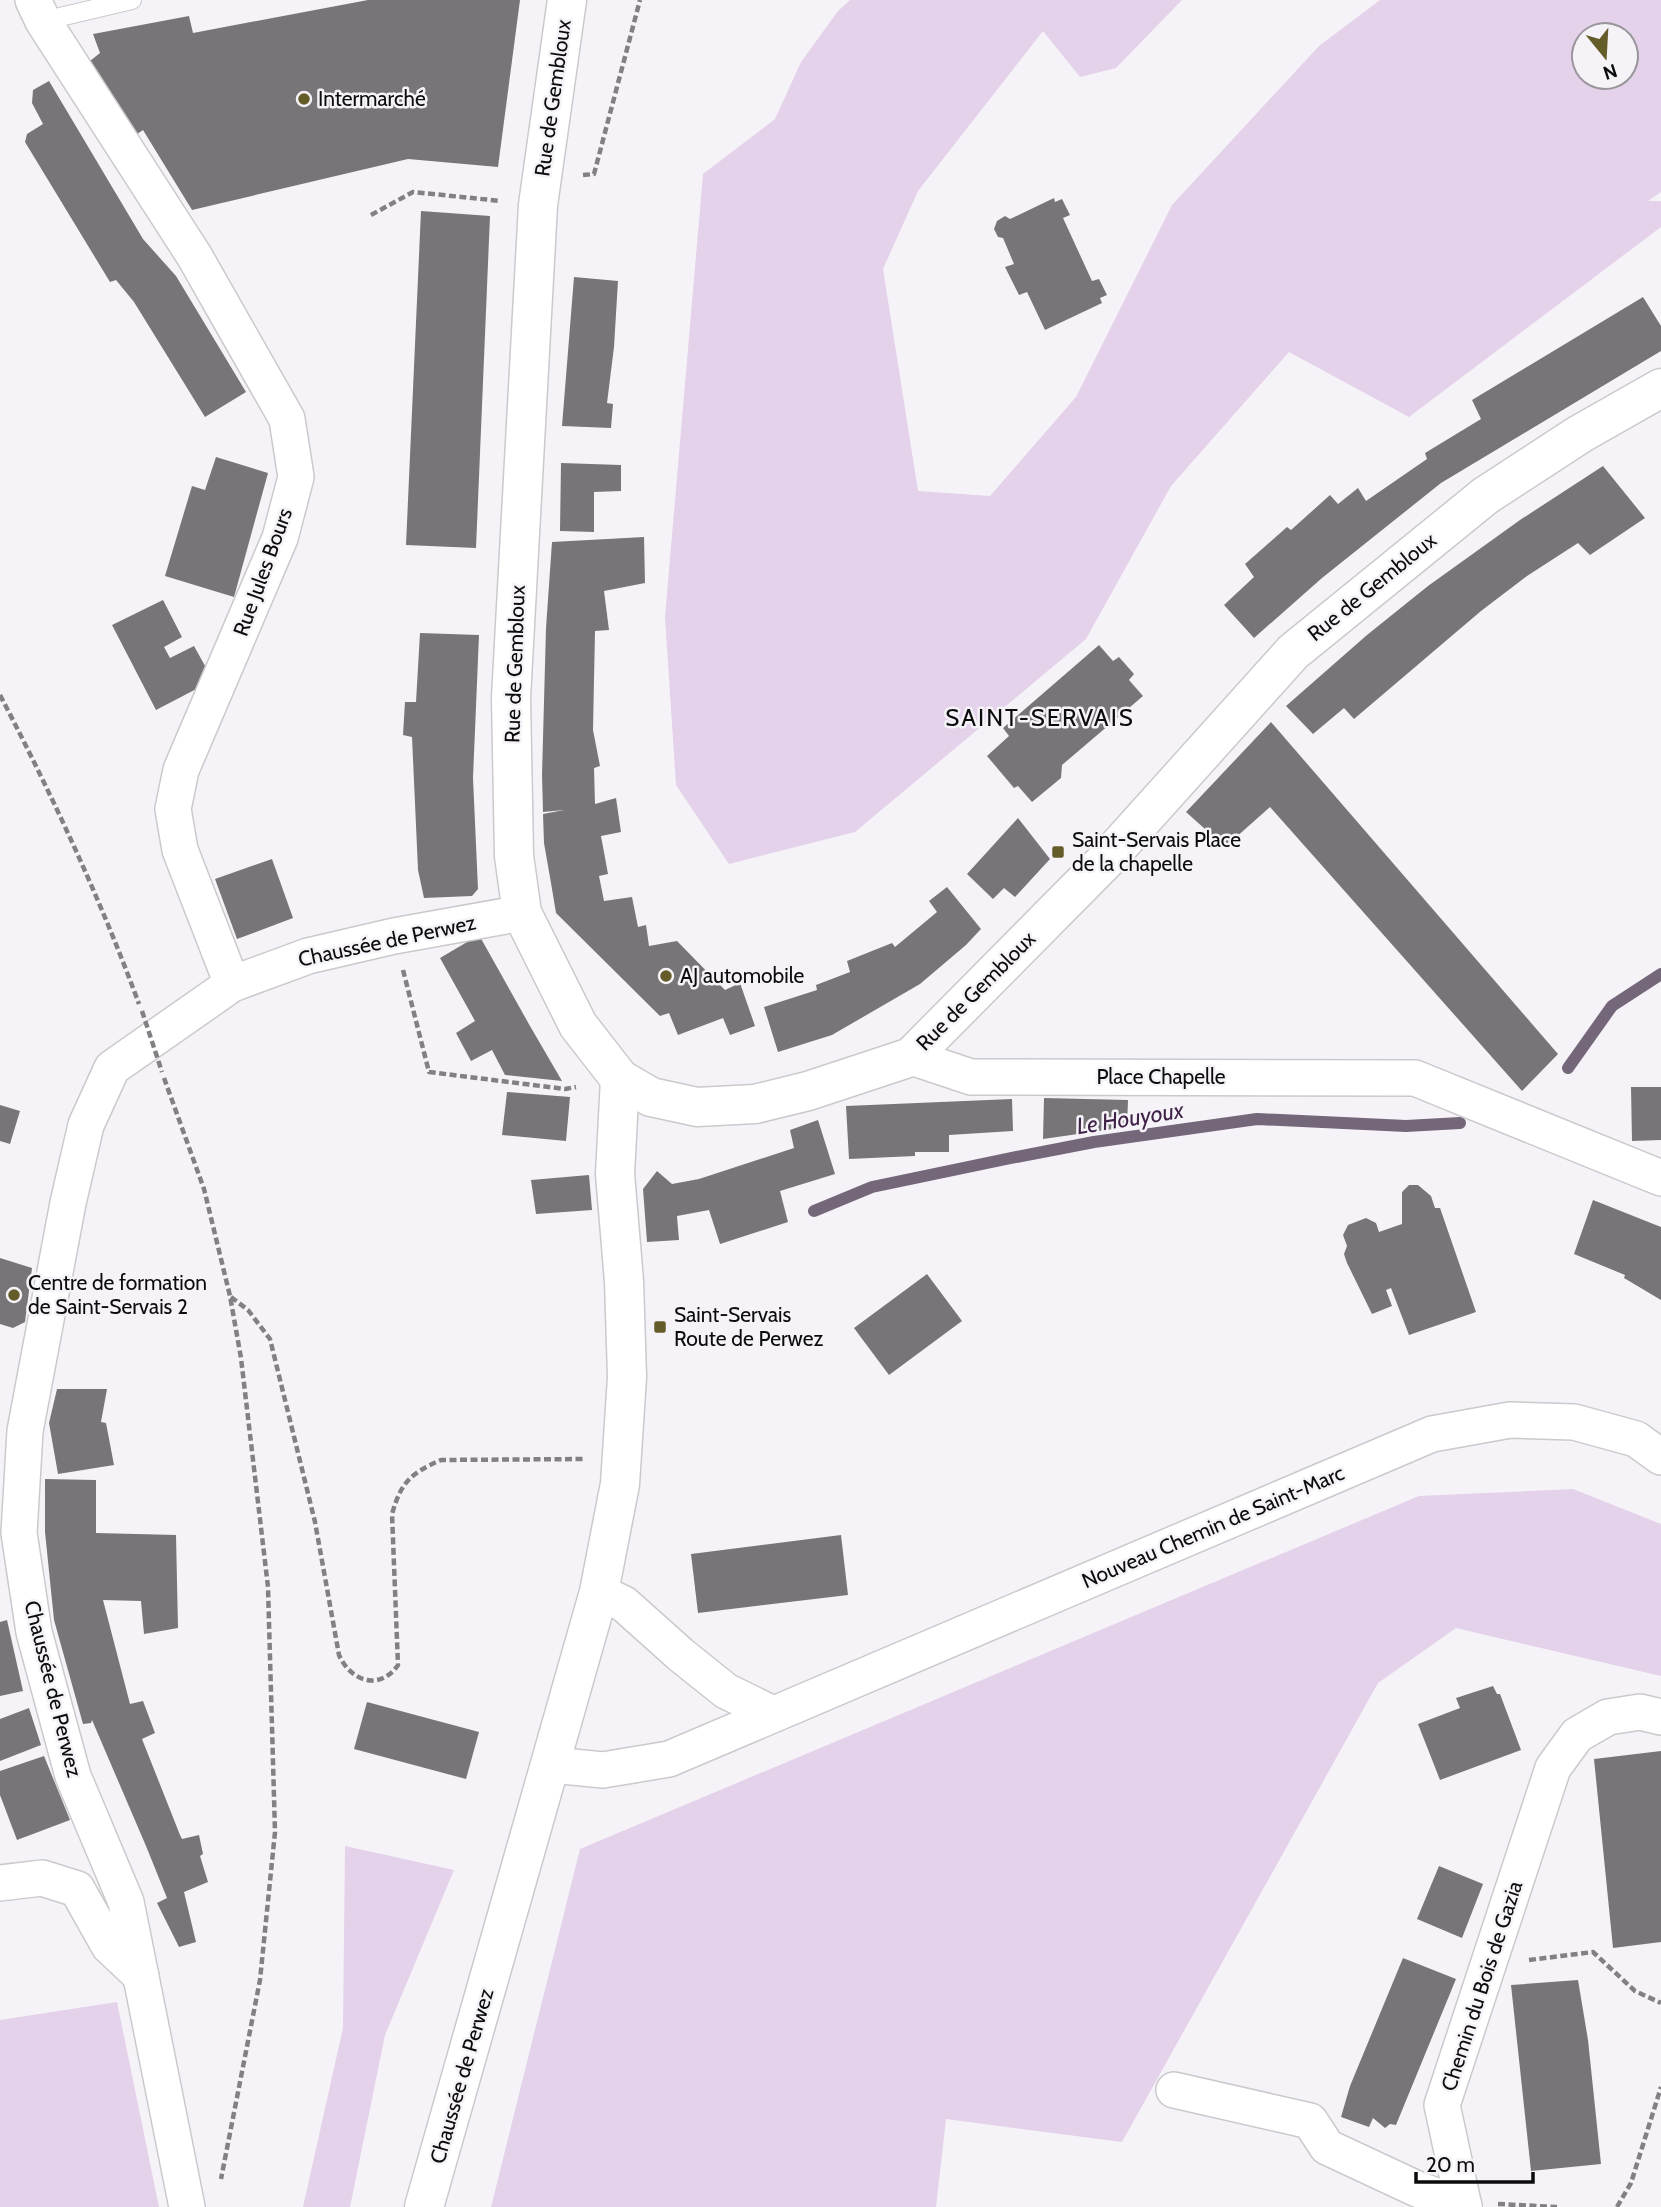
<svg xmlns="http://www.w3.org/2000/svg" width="1661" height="2207" viewBox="0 0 1661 2207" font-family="Cabin,sans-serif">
<rect width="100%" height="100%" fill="#f6f3f8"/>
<g fill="#e4d1ea" fill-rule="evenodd">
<path d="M 850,0 L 1182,0 L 1116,68 L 1080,77 L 1043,31 L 918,191 L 883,269 L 918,491 L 990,496 L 1076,397 L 1172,205 L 1319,46 L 1380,0 L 1661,0 L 1661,192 L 1648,201 L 1661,201 L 1661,227 L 1409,417 L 1289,352 L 1171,486 L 1086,639 L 855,832 L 729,864 L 676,785 L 665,617 L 703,174 L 775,119 L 801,62 L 838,11 ZM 1584,35 L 1626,35 L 1626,77 L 1584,77 Z"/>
<polygon points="1573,1489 1661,1524 1661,1676 1456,1628 1378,1683 1122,2142 946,2119 936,2207 491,2207 580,1849 1419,1496"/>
<polygon points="345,1846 454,1870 385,2035 350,2207 303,2207 343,2028"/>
<polygon points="117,2002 159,2207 0,2207 0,2020"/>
</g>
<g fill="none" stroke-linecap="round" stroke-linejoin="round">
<g stroke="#75677a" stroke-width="12">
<polyline points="1568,1068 1612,1006 1661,974"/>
<polyline points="814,1211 872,1187 1011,1158 1094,1142 1257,1119 1406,1126 1460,1123"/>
</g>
</g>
<g fill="#787579">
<polygon points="368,0 520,0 498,167 408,159 192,210 143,130 127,141 81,68 100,53 93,34 189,16 193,33"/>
<polygon points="49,81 143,239 176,276 246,392 205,417 134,302 116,280 110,282 25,142 27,134 43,124 32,103 33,90"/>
<polygon points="1054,198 1055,202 1062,199 1070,215 1063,218 1092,281 1099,279 1107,295 1100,298 1102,303 1045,330 1027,292 1019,295 1005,267 1014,264 1003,238 998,237 994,229 997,221 1005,216 1010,219"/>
<polygon points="421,211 490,216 476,548 406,545"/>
<polygon points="574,277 618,281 614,347 607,403 613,404 611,428 562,426"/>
<polygon points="1643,297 1661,326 1661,351 1441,483 1322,578 1254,638 1224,605 1254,577 1245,564 1287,527 1291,530 1330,495 1338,504 1358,488 1366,501 1427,459 1425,453 1481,419 1472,400"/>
<polygon points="216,457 268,473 234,597 165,576 192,486 205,490"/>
<polygon points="561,463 621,465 621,491 594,492 594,532 560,531"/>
<polygon points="1603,466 1645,518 1590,555 1578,543 1527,576 1481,611 1354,719 1344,708 1313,734 1286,706 1367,635 1428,586 1520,520"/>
<polygon points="644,537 645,583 604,591 609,630 595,631 593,730 600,766 594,768 595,804 616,798 621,832 601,836 608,874 599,876 604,901 632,897 638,927 646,925 649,946 677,941 725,990 740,983 755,1026 730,1035 723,1018 678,1035 669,1013 660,1016 556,913 551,883 544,843 543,814 564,810 543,812 542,775 546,628 552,542"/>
<polygon points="163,600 182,637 164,647 170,658 194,646 209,673 201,677 204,685 156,710 112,625"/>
<polygon points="420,633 479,635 473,778 478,889 472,896 424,898 418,870 412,737 403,735 405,702 416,702"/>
<polygon points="1099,645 1113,661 1119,657 1134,674 1129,680 1143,696 1062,765 1061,778 1032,802 1018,786 1014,788 987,756 1009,736 1003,728"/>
<polygon points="1271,722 1558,1054 1522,1091 1270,807 1225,847 1186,812"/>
<polygon points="1018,818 1050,859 1015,897 1004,888 993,899 967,874"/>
<polygon points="272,859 293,918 237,939 215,879"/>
<polygon points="947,887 981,929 966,945 920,984 832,1035 778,1052 764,1007 817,990 816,985 850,972 847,961 892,943 895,947 937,912 929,901"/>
<polygon points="479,935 530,1026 562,1081 505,1075 492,1050 471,1061 456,1033 475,1021 440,958"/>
<polygon points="1631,1087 1661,1087 1661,1140 1632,1141"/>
<polygon points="507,1092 570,1097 566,1141 502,1135"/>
<polygon points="1044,1098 1128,1100 1127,1127 1043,1139"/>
<polygon points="1012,1099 1013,1131 949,1135 949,1152 915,1152 915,1156 849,1159 846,1106"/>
<polygon points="0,1105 20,1111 10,1144 0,1141"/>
<polygon points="818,1120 835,1174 780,1191 788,1222 720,1244 709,1210 677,1216 679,1240 647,1242 643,1189 657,1171 672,1184 699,1179 794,1148 790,1130"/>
<polygon points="589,1175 592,1210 536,1214 531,1180"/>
<polygon points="1409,1185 1418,1185 1431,1196 1435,1208 1440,1208 1476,1312 1409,1335 1391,1288 1386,1290 1392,1306 1372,1314 1347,1263 1344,1254 1347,1246 1343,1235 1348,1225 1366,1218 1376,1223 1379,1232 1402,1224 1402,1192"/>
<polygon points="1593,1200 1661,1227 1661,1300 1624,1278 1625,1275 1574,1254"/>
<polygon points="0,1258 32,1268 25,1322 13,1328 0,1324"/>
<polygon points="927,1274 962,1321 889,1375 854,1328"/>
<polygon points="57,1389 107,1389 101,1422 106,1423 114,1465 58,1474 49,1423"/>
<polygon points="45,1479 96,1480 96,1533 176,1535 178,1628 144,1634 141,1601 103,1600 130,1704 143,1701 155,1733 142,1739 180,1835 182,1839 199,1835 203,1854 200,1856 208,1882 184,1892 196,1942 179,1947 157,1903 167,1898 146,1846 92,1720 91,1723 83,1724 54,1620 45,1532"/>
<polygon points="841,1535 848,1595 698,1613 691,1554"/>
<polygon points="7,1620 23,1691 0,1696 0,1622"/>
<polygon points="1493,1686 1497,1694 1500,1694 1521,1750 1440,1780 1418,1724 1460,1708 1456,1698"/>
<polygon points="367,1702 479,1732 466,1779 354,1749"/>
<polygon points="29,1708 41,1745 0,1761 0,1719"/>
<polygon points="1661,1751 1661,1942 1613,1948 1594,1759"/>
<polygon points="44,1756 70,1820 17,1840 0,1795 0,1771"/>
<polygon points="1439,1866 1483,1884 1462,1938 1417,1919"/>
<polygon points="1403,1958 1456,1979 1396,2125 1390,2124 1385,2128 1373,2118 1369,2127 1341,2117 1350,2086"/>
<polygon points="1578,1980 1588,2040 1601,2164 1531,2171 1511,1985"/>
</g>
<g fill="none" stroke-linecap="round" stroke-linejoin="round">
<g stroke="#ccc9cd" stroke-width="20">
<polyline id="service" points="43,21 132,0"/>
</g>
<g stroke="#ccc9cd" stroke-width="38">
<g id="minor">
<polyline points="33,0 43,21 195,257 287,419 296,477 280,538 181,770 173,809 180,850 232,984"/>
<polyline points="911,1057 971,1077 1415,1078 1661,1178"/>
<polyline points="599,1592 624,1604 681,1655 726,1691 773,1714"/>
<polyline points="552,1765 603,1770 669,1759 1432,1434 1510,1420 1574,1422 1636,1439 1661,1457"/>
<polyline points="0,1883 42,1878 77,1889 109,1946 141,1976"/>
<polyline points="1174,2090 1310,2121 1327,2147 1417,2189 1464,2206"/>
<polyline points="187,2207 126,1902 73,1776 34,1632 19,1533 25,1431 68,1203 86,1125 112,1068 232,984 308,956 394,936 522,913"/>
<polyline points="1464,2207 1442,2105 1553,1768 1577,1735 1608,1717 1640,1712 1661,1717"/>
</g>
</g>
<g stroke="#ccc9cd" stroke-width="41">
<g id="secondary">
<polyline points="567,0 538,205 511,698 514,856 522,913 578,1025 620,1079 651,1097 697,1107 755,1104 808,1091 911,1057 1107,859 1293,652 1485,496 1580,434 1661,388"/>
<polyline points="424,2207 599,1592 620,1484 627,1377 624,1281 615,1174 620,1079"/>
</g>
</g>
<g stroke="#828084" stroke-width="4.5" stroke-dasharray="7 3.5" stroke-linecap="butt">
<polyline points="583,175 594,174 640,0"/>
<polyline points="371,215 413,192 501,201"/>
<path d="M 0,695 C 52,795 100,898 139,1004"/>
<polyline points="403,970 429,1072 565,1089 576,1087"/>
<polyline points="164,1078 204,1189 230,1296 241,1358 268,1587 275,1832 260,1980 221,2179"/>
<path d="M 231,1297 L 248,1310 L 270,1339 L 315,1522 L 339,1655 C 351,1682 380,1691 398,1665 L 392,1514 C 401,1482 411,1473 441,1460 L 585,1459"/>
<polyline points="1529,1960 1593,1952 1635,1991 1661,2003"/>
<polyline points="1498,2204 1557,2207"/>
<polyline points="1617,2207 1631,2183 1661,2087"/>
</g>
<use href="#service" stroke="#fff" stroke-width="18"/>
<use href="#minor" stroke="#fff" stroke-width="35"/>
<use href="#secondary" stroke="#fff" stroke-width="38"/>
<polyline stroke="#828084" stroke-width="4.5" stroke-dasharray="7 3.5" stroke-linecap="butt" points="142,1011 162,1072"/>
</g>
<g fill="#655d29" stroke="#f6f3f8" stroke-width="2.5">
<circle cx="304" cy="99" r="7"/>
<rect x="1051" y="845" width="14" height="14" rx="3.5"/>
<circle cx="666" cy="976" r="7"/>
<circle cx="14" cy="1295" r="7"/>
<rect x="653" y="1320" width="14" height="14" rx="3.5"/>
</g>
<g text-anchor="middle" stroke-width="5" stroke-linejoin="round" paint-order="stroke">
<g font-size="21" fill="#0c0b0d" stroke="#f6f3f8">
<text transform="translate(553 98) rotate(-82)" y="7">Rue de Gembloux</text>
<text transform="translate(263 572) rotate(-70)" y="7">Rue Jules Bours</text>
<text transform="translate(1372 587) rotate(-39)" y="7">Rue de Gembloux</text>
<text transform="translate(515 664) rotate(-88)" y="7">Rue de Gembloux</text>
<text transform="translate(387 941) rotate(-12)" y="7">Chaussée de Perwez</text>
<text transform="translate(976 991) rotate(-45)" y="7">Rue de Gembloux</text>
<text x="1161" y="1084">Place Chapelle</text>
<text transform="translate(1213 1527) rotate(-23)" y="7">Nouveau Chemin de Saint-Marc</text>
<text transform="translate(53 1689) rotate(76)" y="7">Chaussée de Perwez</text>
<text transform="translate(1482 1986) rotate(-72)" y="7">Chemin du Bois de Gazia</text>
<text transform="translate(462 2076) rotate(-74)" y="7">Chaussée de Perwez</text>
</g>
<g font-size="21" fill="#0c0b0d" stroke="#f6f3f8" text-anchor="start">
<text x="318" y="106">Intermarché</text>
<text x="1072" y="847">Saint-Servais Place<tspan x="1072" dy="24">de la chapelle</tspan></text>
<text x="680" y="983">AJ automobile</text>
<text x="28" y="1290">Centre de formation<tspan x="28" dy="24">de Saint-Servais 2</tspan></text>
<text x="674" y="1322">Saint-Servais<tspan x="674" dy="24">Route de Perwez</tspan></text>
</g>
<g font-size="23" font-style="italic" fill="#3f2248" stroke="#f6f3f8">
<text transform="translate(1130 1118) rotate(-9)" y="8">Le Houyoux</text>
</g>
<g font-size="24" letter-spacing="2" fill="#0c0b0d" stroke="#f6f3f8">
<text x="1040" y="726">SAINT-SERVAIS</text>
</g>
</g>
<g transform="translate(1605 56) rotate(162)"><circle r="33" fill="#f6f3f8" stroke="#98969a" stroke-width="2"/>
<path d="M0-5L12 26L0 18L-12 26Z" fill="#655d29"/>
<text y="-10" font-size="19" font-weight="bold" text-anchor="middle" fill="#0c0b0d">N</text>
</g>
<path d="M1416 2172v10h117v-10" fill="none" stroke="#0c0b0d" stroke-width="3.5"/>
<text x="1426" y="2172" font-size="21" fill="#0c0b0d" stroke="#f6f3f8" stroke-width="5" paint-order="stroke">20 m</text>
</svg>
